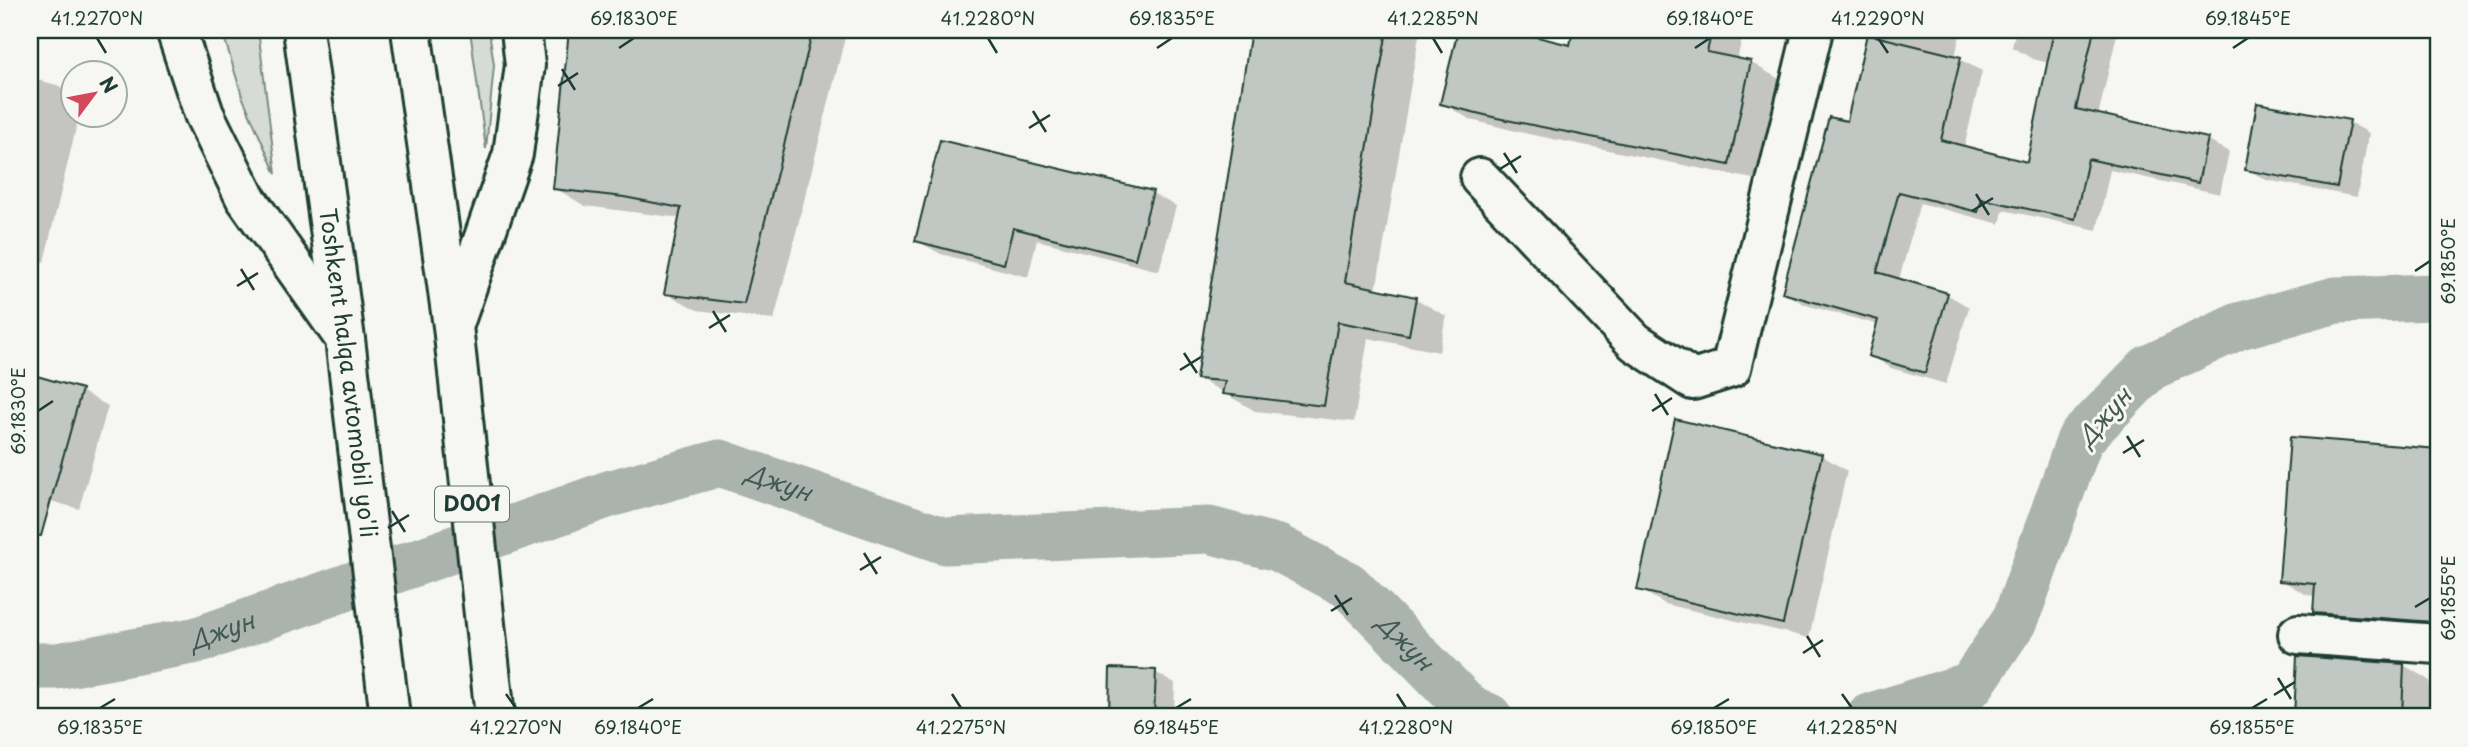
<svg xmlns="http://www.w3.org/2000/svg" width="2468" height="747" viewBox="0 0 2468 747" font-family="'Playpen Sans',sans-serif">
<rect width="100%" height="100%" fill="#f6f6f2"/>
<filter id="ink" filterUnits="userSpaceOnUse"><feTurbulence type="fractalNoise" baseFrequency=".0143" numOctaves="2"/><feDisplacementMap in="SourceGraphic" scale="14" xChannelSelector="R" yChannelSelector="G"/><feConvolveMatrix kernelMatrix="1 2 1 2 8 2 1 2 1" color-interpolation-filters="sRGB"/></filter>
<g filter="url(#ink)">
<g fill="#d6dbd6" stroke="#7a8c85" stroke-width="2">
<polygon points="222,30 258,30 276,174 242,96"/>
<polygon points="470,30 489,30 494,65 486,149"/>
</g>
<g fill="#0003">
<polygon points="571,30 847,30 774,320 697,310 666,293 680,218 585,206 555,188"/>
<polygon points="1252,30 1420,30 1376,291 1416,299 1446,316 1439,352 1368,338 1354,422 1255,411 1198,378"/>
<polygon points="1460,30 1502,30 1571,47 1575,30 1744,30 1737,60 1750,62 1779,79 1758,180 1528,134 1471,120 1442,103"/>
<polygon points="1877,30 1961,30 1955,57 1982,71 1964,148 2028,164 2049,63 2033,59 2012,47 2016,30 2118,30 2098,116 2207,140 2229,152 2220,194 2110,170 2097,230 2003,210 2000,224 1920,203 1899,280 1948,295 1969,307 1946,384 1891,368 1870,355 1879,325 1806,305 1784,293 1849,124"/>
<polygon points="30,78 57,85 74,95 74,116 79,116 44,262 30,259"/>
<polygon points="2349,122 2369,133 2357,197 2266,180 2247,169"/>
<polygon points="1152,193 1176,206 1159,271 1037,240 1028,277 941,254 917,241"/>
<polygon points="30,376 81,391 108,406 79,509 30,495"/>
<polygon points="2292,438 2438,451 2438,634 2341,627 2315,612 2316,596 2307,595 2281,580"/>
<polygon points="1821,455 1847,471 1809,638 1665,604 1639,589"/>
<polygon points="2299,658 2404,665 2430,681 2428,717 2296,717"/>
<polygon points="1112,670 1155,672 1175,683 1174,717 1111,717"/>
</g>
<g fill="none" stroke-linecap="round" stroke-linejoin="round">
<g stroke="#aab3ae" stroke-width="47">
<path id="s1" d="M 30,666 L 57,666 L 198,640 L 609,494 L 720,463 L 945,541 L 1209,530 L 1278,548 L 1348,585 L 1469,708 L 1489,717"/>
<polyline points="1869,717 1971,685 2016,618 2080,439 2149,368 2239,326 2336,300 2438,297"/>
</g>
</g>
<g fill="#c1c8c3" stroke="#1f3d34" stroke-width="2">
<polygon points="569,30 813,30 744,304 664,294 681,208 624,197 553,189"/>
<polygon points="1251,30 1387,30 1345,282 1416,297 1409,335 1338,322 1324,406 1222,394 1225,381 1196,379"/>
<polygon points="1458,30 1509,30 1570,45 1573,30 1712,30 1707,52 1751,61 1729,165 1497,118 1440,104"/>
<polygon points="2054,30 2094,30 2076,109 2208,138 2198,183 2088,159 2075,219 1982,199 1978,212 1899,192 1877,272 1948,293 1925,373 1868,356 1878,320 1782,293 1829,117 1847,121 1867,34 1961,57 1941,140 2027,162"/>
<polygon points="2257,103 2350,120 2337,187 2245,170"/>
<polygon points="940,140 1153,191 1135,259 1013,228 1004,264 915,241"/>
<polygon points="30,374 82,389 41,536 30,535"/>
<polygon points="1675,419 1822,454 1783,624 1637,590"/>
<polygon points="2290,437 2438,449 2438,559 2433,622 2313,613 2315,584 2279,581"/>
<polygon points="2297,656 2404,664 2402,717 2294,717"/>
<polygon points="1110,668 1156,670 1154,717 1109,717"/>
</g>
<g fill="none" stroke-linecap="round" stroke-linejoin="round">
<g stroke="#1f3d34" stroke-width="44">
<g id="minor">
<polyline points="1480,178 1635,342 1693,380 1731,368 1813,30"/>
<polyline points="2298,634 2438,644"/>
</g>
</g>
<g stroke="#1f3d34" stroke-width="44">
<g id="highway">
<polyline points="176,30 204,114 245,197 341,333"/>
<path id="s2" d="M 303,30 L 345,339 L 390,717"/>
<polyline points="411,30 453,326 495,717"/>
<polyline points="455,321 513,154 525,65 521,30"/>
</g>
</g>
<use href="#minor" stroke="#f6f6f2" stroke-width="38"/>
<use href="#highway" stroke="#f6f6f2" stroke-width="38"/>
</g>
</g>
<path fill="none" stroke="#1f3d34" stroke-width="2.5" d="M 97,38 L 106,53M 988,38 L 997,53M 1433,38 L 1442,53M 1878,38 L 1888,53M 619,48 L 634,38M 1157,48 L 1172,38M 1695,48 L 1710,38M 2233,48 L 2248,38M 562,69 L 575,90M 558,86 L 578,73M 1033,111 L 1046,132M 1029,128 L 1050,115M 1504,153 L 1517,173M 1500,169 L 1521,156M 1976,194 L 1989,215M 1972,211 L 1993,198M 241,269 L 254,290M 2415,271 L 2430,261M 237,286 L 258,273M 713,311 L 726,332M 709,328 L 730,315M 1184,353 L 1197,373M 1180,370 L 1201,357M 1655,394 L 1668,415M 38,411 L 53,401M 1652,411 L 1672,398M 2127,436 L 2140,457M 2123,453 L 2144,440M 392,511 L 405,532M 388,528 L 409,515M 864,553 L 877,574M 860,570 L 881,557M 1335,595 L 1348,615M 2415,607 L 2430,598M 1331,611 L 1352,598M 1807,636 L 1820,657M 1803,653 L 1823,640M 2278,678 L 2291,699M 506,694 L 516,708M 952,694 L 961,708M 1397,694 L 1406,708M 1842,694 L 1852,708M 2274,695 L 2295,682M 100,708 L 115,699M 638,708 L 653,699M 1176,708 L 1191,699M 1714,708 L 1729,699M 2252,708 L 2267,699"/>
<g text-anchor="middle" stroke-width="6" stroke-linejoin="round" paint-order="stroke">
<rect fill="#f6f6f2" stroke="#60746d" stroke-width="2" x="435" y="486.5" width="74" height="35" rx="5"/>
<g font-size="21" font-weight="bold" fill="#1f3d34">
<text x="472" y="511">D001</text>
</g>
<g font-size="23" fill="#1f3d34" stroke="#f6f6f2">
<text dy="8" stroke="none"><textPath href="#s2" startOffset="346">Toshkent halqa avtomobil yo'li</textPath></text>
</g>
<g font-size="24" font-style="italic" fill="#425a52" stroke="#f6f6f2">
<text transform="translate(2105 417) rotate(-49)" y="8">Джун</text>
<text dy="8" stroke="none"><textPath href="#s1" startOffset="784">Джун</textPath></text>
<text dy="8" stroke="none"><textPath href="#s1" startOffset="196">Джун</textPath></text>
<text dy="8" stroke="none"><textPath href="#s1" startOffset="1456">Джун</textPath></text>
</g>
</g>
<rect width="2468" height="747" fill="none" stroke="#f6f6f2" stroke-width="77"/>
<g transform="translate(94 94) rotate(58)"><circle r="33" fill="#f6f6f2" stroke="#a0aca6" stroke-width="2"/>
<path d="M0-5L12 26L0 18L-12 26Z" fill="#d1495b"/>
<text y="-10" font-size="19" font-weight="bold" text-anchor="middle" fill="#1f3d34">N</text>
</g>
<rect x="38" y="38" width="2392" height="670" fill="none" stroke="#1f3d34" stroke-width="2.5"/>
<g font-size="18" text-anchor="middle" fill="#1f3d34">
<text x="97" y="25">41.2270°N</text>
<text x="634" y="25">69.1830°E</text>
<text x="988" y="25">41.2280°N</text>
<text x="1172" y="25">69.1835°E</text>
<text x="1433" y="25">41.2285°N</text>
<text x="1710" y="25">69.1840°E</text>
<text x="1878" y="25">41.2290°N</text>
<text x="2248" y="25">69.1845°E</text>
<text transform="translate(2449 261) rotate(-90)" y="6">69.1850°E</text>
<text transform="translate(19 411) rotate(-90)" y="6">69.1830°E</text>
<text transform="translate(2449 598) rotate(-90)" y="6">69.1855°E</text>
<text x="100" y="734">69.1835°E</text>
<text x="516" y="734">41.2270°N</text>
<text x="638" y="734">69.1840°E</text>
<text x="961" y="734">41.2275°N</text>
<text x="1176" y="734">69.1845°E</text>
<text x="1406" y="734">41.2280°N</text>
<text x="1714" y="734">69.1850°E</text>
<text x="1852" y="734">41.2285°N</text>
<text x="2252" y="734">69.1855°E</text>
</g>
</svg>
